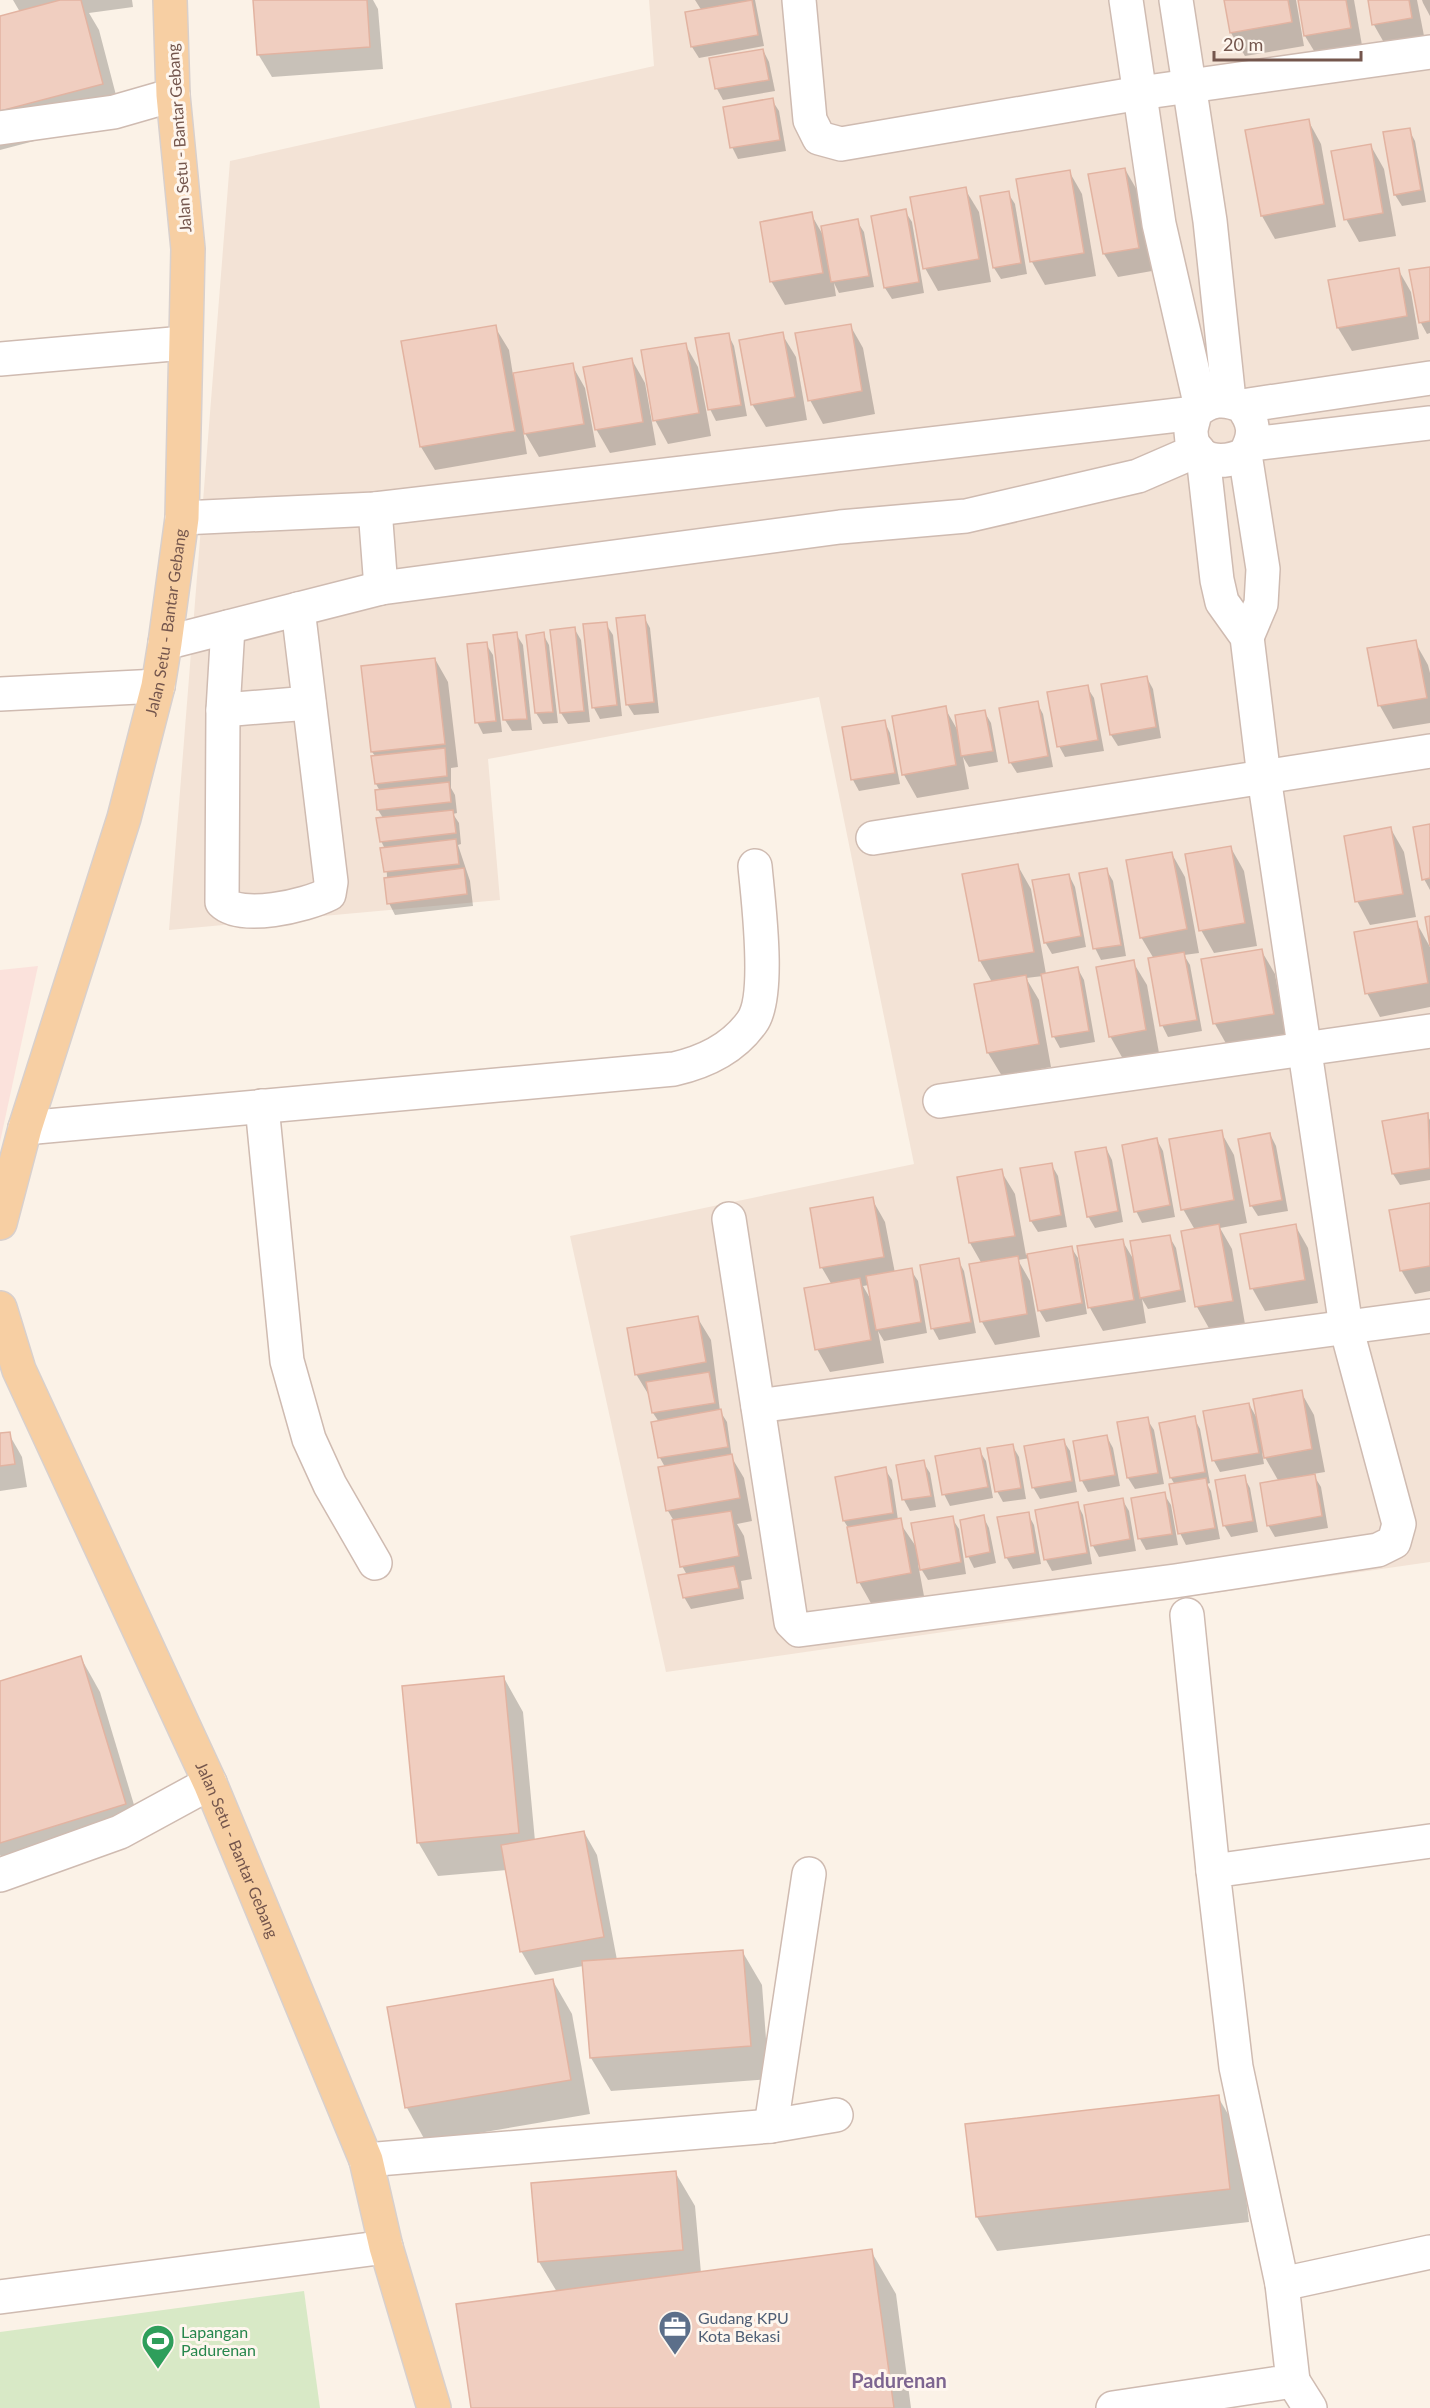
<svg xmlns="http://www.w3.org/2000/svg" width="1430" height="2408" viewBox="0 0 1430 2408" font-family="Lato,sans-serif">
<rect width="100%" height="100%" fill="#fbf2e7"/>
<polygon fill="#f3e3d6" points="649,0 1430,0 1430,1562 666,1672 570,1236 914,1164 819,697 488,759 500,900 169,930 230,161 654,66"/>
<polygon fill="#fbe2dc" points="38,966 0,1142 0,970"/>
<polygon fill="#d8e9c6" points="304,2291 320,2408 0,2408 0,2332"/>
<g fill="#0003" fill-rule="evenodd">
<polygon points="13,0 132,0 133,7 89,13 99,30 122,118 0,150 0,17 20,12"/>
<polygon points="254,0 373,0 378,9 383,69 272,77 258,54"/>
<polygon points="695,0 755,0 764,46 699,58 692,47 702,11"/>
<polygon points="1225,0 1296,0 1304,46 1245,56 1231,33"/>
<polygon points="1299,0 1354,0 1363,51 1319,59 1305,36"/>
<polygon points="1369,0 1417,0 1425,41 1387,48 1374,25"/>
<polygon points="1422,0 1430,0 1430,16 1423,3"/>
<polygon points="763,50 769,62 775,91 723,100 717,89 711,60"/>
<polygon points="772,100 779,111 786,151 738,159 732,147"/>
<polygon points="1308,120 1321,144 1336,227 1275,239 1262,216"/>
<polygon points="1409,130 1415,141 1426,202 1402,206 1395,195"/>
<polygon points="1371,146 1384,169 1396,236 1359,242 1346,219"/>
<polygon points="1125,169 1138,192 1152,271 1118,277 1104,254 1090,175"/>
<polygon points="1069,171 1082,194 1096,276 1045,285 1032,262"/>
<polygon points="965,189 979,212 991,282 938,291 925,268"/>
<polygon points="1008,193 1015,204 1027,274 1001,279 994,268"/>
<polygon points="905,211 912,222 924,293 892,299 885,288 873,217"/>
<polygon points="811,214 823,235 857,221 864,232 874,287 839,293 834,283 836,296 785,305 771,281"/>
<polygon points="1430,268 1430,333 1427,334 1421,323"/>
<polygon points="1398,269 1411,292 1419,339 1352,351 1338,328"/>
<polygon points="850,325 863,348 875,414 823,424 810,400"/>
<polygon points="495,327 509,350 513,375 572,365 585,388 596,447 539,457 523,430 527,454 435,470 421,447"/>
<polygon points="728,334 734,346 747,416 716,421 710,409"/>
<polygon points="782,334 796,357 807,420 766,427 752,404"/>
<polygon points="685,344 698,367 711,436 668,444 655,420"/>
<polygon points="632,360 645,383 656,445 610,453 596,429"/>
<polygon points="644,617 650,628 659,713 634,715 627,704"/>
<polygon points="606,624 613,635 622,716 600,719 594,708"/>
<polygon points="574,628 581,640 590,722 568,724 561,713"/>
<polygon points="516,634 523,645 532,730 512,731 505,720"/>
<polygon points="543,634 549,645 558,723 543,724 536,713"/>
<polygon points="1415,642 1428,665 1430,673 1430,723 1393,729 1380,706"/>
<polygon points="486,644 493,655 502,732 483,734 477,722"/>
<polygon points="435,659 448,682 458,767 451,768 451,788 455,795 457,813 453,814 459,823 461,844 458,845 470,881 473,906 395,915 389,903 385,849 381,841 383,818 378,810 380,791 376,784 376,757 372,752"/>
<polygon points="1147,678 1153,689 1161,738 1118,746 1111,735 1103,686"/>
<polygon points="1087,687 1094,698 1104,751 1065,757 1059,746"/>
<polygon points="1037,703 1043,714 1053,767 1017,773 1010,762"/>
<polygon points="945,708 958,731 984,711 991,723 998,762 969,767 963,757 969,789 917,798 904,775"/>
<polygon points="884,721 890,733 900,784 859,791 853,780"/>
<polygon points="1430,826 1430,890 1424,879"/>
<polygon points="1391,829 1404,852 1416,917 1370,925 1357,901"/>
<polygon points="1231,848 1244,871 1257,946 1214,953 1201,930"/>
<polygon points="1172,854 1185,877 1199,953 1184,955 1190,965 1202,1031 1168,1037 1162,1025 1154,959 1141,937"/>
<polygon points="1018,866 1031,889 1046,974 1078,969 1084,980 1095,1042 1060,1048 1054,1037 1043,976 1026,978 1039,1000 1051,1067 1002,1076 988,1053 992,982 980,961"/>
<polygon points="1106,869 1113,881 1126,956 1101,960 1095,948"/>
<polygon points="1069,875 1075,887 1086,947 1052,954 1045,942"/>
<polygon points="1416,922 1430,947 1430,1007 1380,1017 1367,993"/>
<polygon points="1261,950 1275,974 1286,1037 1228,1047 1215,1024 1203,961"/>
<polygon points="1133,962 1147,985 1159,1053 1123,1059 1110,1036"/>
<polygon points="1427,1115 1430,1120 1430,1180 1400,1185 1393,1174"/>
<polygon points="1221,1132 1234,1155 1247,1223 1220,1228 1232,1249 1245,1324 1210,1330 1197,1307 1195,1230 1183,1209"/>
<polygon points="1270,1134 1276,1146 1288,1211 1258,1216 1251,1205"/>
<polygon points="1157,1140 1163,1151 1175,1217 1142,1223 1136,1211"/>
<polygon points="1106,1148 1112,1160 1123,1222 1095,1228 1088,1216"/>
<polygon points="1051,1164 1058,1176 1067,1227 1038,1232 1031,1221 1022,1170"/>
<polygon points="1001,1171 1015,1194 1026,1255 1071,1247 1078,1258 1087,1314 1046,1322 1039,1310 1030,1258 1018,1260 1030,1281 1040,1337 995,1345 982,1322 971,1266 982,1264 970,1243 959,1179"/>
<path d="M 872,1199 L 885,1222 L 895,1273 L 911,1270 L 918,1281 L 927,1333 L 884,1341 L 878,1331 L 884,1363 L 830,1372 L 817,1349 L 832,1285 L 822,1268 ZM 869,1285 L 871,1300 L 863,1286 Z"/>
<polygon points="1430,1205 1430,1291 1415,1294 1401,1270"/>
<polygon points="1295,1225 1308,1248 1318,1303 1265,1311 1252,1288"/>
<polygon points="1169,1236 1176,1248 1186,1302 1148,1309 1142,1299 1146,1323 1103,1331 1090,1308 1122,1240 1135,1262"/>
<polygon points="958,1260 964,1271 976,1333 939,1340 933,1329 921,1266"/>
<polygon points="697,1317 711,1340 720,1411 727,1422 732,1458 744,1478 752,1521 737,1524 744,1536 752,1579 741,1581 744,1599 691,1609 684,1597 687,1575 682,1566 674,1521 668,1511 660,1468 665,1467 660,1458 659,1422 653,1413 650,1397 636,1374"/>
<polygon points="1301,1392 1314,1415 1325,1472 1313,1474 1321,1487 1328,1528 1275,1537 1268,1525 1279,1482 1262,1452 1264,1464 1220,1472 1214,1461 1205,1412 1249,1404 1259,1422"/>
<polygon points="1194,1418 1200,1429 1210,1483 1207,1484 1211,1491 1220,1539 1186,1545 1180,1533 1175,1485 1171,1478 1161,1424"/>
<polygon points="1147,1419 1154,1430 1164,1484 1135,1489 1128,1478"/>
<polygon points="9,1434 22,1457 27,1487 0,1491 0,1435"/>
<polygon points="1107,1437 1113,1448 1120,1486 1088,1492 1082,1481 1075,1442"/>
<polygon points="1063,1440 1070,1451 1077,1492 1040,1499 1033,1487"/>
<polygon points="1012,1445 1019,1457 1026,1499 1003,1502 997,1491"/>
<polygon points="979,1450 986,1461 993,1498 950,1506 944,1494"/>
<polygon points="923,1462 930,1473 936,1507 910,1511 904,1500"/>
<polygon points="885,1469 892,1480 898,1520 917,1548 952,1518 959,1529 966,1574 928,1580 918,1564 924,1596 872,1605 859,1582 849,1529 844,1521"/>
<polygon points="1244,1477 1250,1488 1258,1532 1231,1537 1224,1525"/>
<polygon points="1164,1494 1171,1505 1178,1545 1146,1550 1140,1539 1133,1499"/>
<polygon points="1122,1499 1129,1511 1136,1551 1099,1557 1093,1546"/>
<polygon points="1077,1503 1083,1515 1092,1564 1052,1571 1046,1560"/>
<polygon points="1028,1514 1034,1525 1041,1564 1013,1569 1006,1557"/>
<polygon points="983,1516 989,1528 996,1563 974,1568 968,1556"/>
<polygon points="81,1658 100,1692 144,1838 14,1878 0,1855 0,1683"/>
<polygon points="504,1678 523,1712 535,1841 584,1832 597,1855 617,1960 742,1951 762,1985 769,2079 611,2091 591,2058 583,1966 535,1975 521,1951 507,1870 438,1876 418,1842"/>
<polygon points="553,1981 572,2014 590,2114 426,2142 407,2108 389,2008"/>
<polygon points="1218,2097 1238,2131 1249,2222 997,2251 977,2217"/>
<polygon points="675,2172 695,2206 701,2273 871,2251 896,2294 911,2408 472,2408 557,2292 539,2262"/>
</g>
<g fill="#f0cec0" stroke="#e2b3a1" stroke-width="1.5">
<polygon points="60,0 81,0 103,84 0,111 0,16"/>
<polygon points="253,0 367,0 370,47 257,55"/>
<polygon points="752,0 758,35 691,47 685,12"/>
<polygon points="1224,0 1288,0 1292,22 1230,33"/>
<polygon points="1298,0 1346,0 1351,28 1304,36"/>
<polygon points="1368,0 1409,0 1412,18 1372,25"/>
<polygon points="763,49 769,80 715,89 709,58"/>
<polygon points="773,98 780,140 730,148 723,107"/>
<polygon points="1309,119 1324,204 1261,216 1245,130"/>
<polygon points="1410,128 1421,190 1394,195 1383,132"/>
<polygon points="1371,144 1383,213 1344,220 1331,151"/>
<polygon points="1125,168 1139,248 1103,254 1088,174"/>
<polygon points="1070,170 1084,253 1030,262 1016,179"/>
<polygon points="966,187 979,259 923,269 910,197"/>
<polygon points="1009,191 1021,263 993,268 980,196"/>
<polygon points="906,209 919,282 884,288 871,216"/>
<polygon points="812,212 823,273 770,282 760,222"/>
<polygon points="858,219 869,276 831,282 821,226"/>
<polygon points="1430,267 1430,321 1419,323 1409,270"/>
<polygon points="1399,268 1407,316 1337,328 1328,280"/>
<polygon points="851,324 862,391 808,401 795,333"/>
<polygon points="496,325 515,431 420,447 401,341"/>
<polygon points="783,332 795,397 751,405 739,340"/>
<polygon points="729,333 741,405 708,410 695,338"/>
<polygon points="686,343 699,413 653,421 641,350"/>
<polygon points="632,358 643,422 595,430 583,367"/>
<polygon points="573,363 584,424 524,434 513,373"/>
<polygon points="645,615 654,702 626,705 616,618"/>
<polygon points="607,622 617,705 592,708 583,624"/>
<polygon points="575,627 584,711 560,713 550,630"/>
<polygon points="517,632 527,719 503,720 493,635"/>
<polygon points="544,632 553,712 535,713 526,635"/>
<polygon points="1416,640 1427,698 1378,706 1367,648"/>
<polygon points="487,642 496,721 475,723 467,644"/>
<polygon points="435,658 445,744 371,752 361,666"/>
<polygon points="1147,676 1156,727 1110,735 1101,684"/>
<polygon points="1088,685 1098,740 1057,747 1047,692"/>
<polygon points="1038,701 1048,756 1009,763 999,708"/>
<polygon points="946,706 956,765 902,775 892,716"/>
<polygon points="985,710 993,751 961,756 955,715"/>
<polygon points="885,720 895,773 851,780 842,727"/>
<polygon points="445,748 447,776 375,784 371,756"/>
<polygon points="449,782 451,802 377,810 375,790"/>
<polygon points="453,810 456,833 380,842 376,818"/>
<polygon points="1430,824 1430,878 1422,880 1413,827"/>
<polygon points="1391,827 1403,894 1355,902 1344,836"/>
<polygon points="456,839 459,864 384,872 380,848"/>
<polygon points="1231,846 1245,923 1199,931 1185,854"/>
<polygon points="1172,852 1187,929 1140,938 1126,860"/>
<polygon points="1018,864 1034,952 979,961 962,874"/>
<polygon points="464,868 467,894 387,904 384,878"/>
<polygon points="1107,868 1121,945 1093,949 1079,873"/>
<polygon points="1069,874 1081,936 1044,943 1032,880"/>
<polygon points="1430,916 1430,946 1425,917"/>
<polygon points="1417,921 1428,983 1365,994 1354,932"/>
<polygon points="1262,949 1274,1014 1213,1024 1201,959"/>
<polygon points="1184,952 1197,1020 1160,1026 1148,958"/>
<polygon points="1134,960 1146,1030 1109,1037 1096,967"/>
<polygon points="1078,967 1089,1031 1052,1037 1041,974"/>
<polygon points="1026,975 1039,1044 987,1053 974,984"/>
<polygon points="1428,1113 1430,1168 1392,1174 1382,1121"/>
<polygon points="1222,1130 1234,1200 1181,1210 1169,1139"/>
<polygon points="1270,1133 1282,1200 1250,1206 1238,1139"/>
<polygon points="1157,1138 1170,1205 1134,1212 1122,1145"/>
<polygon points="1106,1147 1118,1211 1087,1217 1075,1152"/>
<polygon points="1052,1163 1061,1215 1030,1221 1020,1168"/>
<polygon points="1002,1169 1015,1236 969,1243 957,1177"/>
<polygon points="873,1197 884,1257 820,1268 810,1208"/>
<polygon points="1430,1203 1430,1266 1400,1271 1389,1210"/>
<polygon points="1219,1224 1233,1301 1195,1307 1181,1231"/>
<polygon points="1296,1224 1305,1280 1250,1289 1240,1234"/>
<polygon points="1170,1235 1181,1290 1140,1298 1130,1241"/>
<polygon points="1123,1239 1134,1300 1088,1308 1077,1246"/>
<polygon points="1072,1246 1082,1303 1038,1311 1027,1254"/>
<polygon points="1018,1256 1027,1314 980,1322 969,1264"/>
<polygon points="959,1258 971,1322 931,1329 920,1265"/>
<polygon points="912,1268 921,1322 876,1330 866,1276"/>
<polygon points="860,1278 871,1340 815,1350 804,1288"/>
<polygon points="698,1316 706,1362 635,1375 627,1328"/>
<polygon points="709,1372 715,1403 652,1413 646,1382"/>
<polygon points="1302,1390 1312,1449 1264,1458 1253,1399"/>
<polygon points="1249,1403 1259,1453 1212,1461 1203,1411"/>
<polygon points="721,1409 728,1447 658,1458 651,1422"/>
<polygon points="1195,1416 1205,1472 1170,1478 1159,1423"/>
<polygon points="1148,1417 1158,1473 1127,1478 1117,1422"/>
<polygon points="10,1432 15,1464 0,1466 0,1433"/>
<polygon points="1107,1435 1115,1475 1080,1481 1073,1441"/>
<polygon points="1064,1439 1072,1481 1032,1488 1024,1446"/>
<polygon points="1013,1444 1021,1488 995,1492 987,1448"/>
<polygon points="980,1448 988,1487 942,1495 935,1456"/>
<polygon points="732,1454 740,1498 666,1511 658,1467"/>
<polygon points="924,1460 931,1496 902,1500 896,1465"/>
<polygon points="886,1467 893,1513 843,1521 835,1477"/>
<polygon points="1315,1474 1322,1516 1267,1526 1260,1483"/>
<polygon points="1245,1475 1253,1521 1223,1526 1215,1480"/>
<polygon points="1206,1478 1215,1528 1178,1534 1169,1484"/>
<polygon points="1165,1492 1172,1534 1138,1539 1131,1498"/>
<polygon points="1123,1498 1130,1539 1091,1546 1084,1505"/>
<polygon points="1078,1502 1087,1553 1044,1560 1035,1510"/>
<polygon points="731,1511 739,1556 680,1567 672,1520"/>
<polygon points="1029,1512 1035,1553 1005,1558 997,1517"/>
<polygon points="984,1515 990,1552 966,1557 960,1520"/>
<polygon points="953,1516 961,1562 920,1570 911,1523"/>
<polygon points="901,1518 911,1573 857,1583 847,1527"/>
<polygon points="734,1566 739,1588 683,1598 678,1575"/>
<polygon points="81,1656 126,1804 0,1843 0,1681"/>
<polygon points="504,1676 519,1833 417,1843 402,1686"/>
<polygon points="584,1831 604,1937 520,1952 501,1845"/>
<polygon points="743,1950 751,2046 590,2058 582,1961"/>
<polygon points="553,1979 571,2080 405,2108 387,2007"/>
<polygon points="1219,2095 1230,2189 976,2217 965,2124"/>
<polygon points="676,2171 683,2250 538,2262 531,2183"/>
<polygon points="872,2249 894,2408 471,2408 456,2304"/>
</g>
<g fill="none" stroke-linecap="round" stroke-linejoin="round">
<g stroke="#cfbbb1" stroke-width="36">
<g id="minor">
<polyline points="799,0 810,120 819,138 841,144 1140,93 1430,52"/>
<polyline points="1126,0 1159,224 1201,407"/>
<polyline points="1176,0 1210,221 1229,400"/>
<polyline points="0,128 114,112 173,95"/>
<polyline points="0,359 184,343"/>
<path d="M 1242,406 C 1255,423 1256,435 1245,454 C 1224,465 1192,464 1191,432 C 1191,426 1194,419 1195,413 C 1209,399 1224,398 1242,406 L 1430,378"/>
<polyline points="1251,444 1430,423"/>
<polyline points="1245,454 1263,569 1261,604 1247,637"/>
<polyline points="375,509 381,588"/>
<polyline points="182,518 375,509 1195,413"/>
<path d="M 228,627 L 223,710 L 222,902 C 241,921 305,906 329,894 L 331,882 L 298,609"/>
<polyline points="165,643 381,588 840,527 966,516 1138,476 1198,450"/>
<polyline points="0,694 158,686"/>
<polyline points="223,710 309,703"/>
<polyline points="873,838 1430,751"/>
<polyline points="940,1101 1430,1031"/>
<polyline points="262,1106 287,1361 309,1439 330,1485 375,1563"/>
<path d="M 25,1128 L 674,1069 C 705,1062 733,1049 752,1022 C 771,996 758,900 755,866"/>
<polyline points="729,1219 791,1622 799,1630 1175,1581 1378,1550 1394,1542 1399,1524 1346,1327 1264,777 1247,637 1222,602 1217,580 1203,456"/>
<polyline points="758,1406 1430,1316"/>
<polyline points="1187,1615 1213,1871"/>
<polyline points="0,1875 120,1832 210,1783"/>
<polyline points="771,2126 809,1874"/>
<polyline points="366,2160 771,2126 836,2115"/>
<polyline points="1282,2284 1430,2252"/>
<polyline points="0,2297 386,2247"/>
<polyline points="1293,2381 1310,2408"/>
<polyline points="1113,2408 1293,2381 1282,2284 1236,2067 1213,1871 1430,1841"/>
</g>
</g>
<g stroke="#d8d0cd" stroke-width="36">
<g id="major">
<path id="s1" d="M 0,1223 L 25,1128 L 124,818 L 158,686 L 165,643 L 182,518 L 188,249 L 173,95 L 170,0"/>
<path id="s2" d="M 0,1308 L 19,1370 L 210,1783 L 366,2160 L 386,2247 L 434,2408"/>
</g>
</g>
<use href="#minor" stroke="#fff" stroke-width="33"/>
<use href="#major" stroke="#f7cfa3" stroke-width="33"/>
</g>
<defs>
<g id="office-pin" transform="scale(1.725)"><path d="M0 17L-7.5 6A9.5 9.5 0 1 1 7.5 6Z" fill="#5c6f8a" stroke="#fef6ee"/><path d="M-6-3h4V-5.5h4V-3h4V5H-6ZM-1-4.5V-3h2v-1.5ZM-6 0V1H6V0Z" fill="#fff"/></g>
<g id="stadium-pin" transform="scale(1.725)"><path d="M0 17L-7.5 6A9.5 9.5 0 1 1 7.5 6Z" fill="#2e9e5b" stroke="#fef6ee"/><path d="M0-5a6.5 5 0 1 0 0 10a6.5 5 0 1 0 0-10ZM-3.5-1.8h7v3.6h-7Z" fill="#fff"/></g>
</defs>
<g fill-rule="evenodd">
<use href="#office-pin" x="675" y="2327"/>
<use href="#stadium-pin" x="158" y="2341"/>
</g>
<g text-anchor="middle" stroke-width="6" stroke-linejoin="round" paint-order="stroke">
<g font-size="16" fill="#74564d" stroke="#fef6ee">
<text transform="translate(179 138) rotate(-94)" y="6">Jalan Setu - Bantar Gebang</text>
<text dy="6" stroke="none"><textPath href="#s1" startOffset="624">Jalan Setu - Bantar Gebang</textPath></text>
<text dy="6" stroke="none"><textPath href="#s2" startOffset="592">Jalan Setu - Bantar Gebang</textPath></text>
</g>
<g font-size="16" fill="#4e5e75" stroke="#fef6ee" text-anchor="start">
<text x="698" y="2324">Gudang KPU<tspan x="698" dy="18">Kota Bekasi</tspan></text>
</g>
<g font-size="16" fill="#27864d" stroke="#fef6ee" text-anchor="start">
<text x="181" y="2338">Lapangan<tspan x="181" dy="18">Padurenan</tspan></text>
</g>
<g font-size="20" font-weight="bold" fill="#7d6590" stroke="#fef6ee">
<text x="899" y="2388">Padurenan</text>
</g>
</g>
<path d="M1214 51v9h147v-9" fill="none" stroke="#74564d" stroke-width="3"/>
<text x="1223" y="51" font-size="18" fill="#74564d" stroke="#fef6ee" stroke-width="4.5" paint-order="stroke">20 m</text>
</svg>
